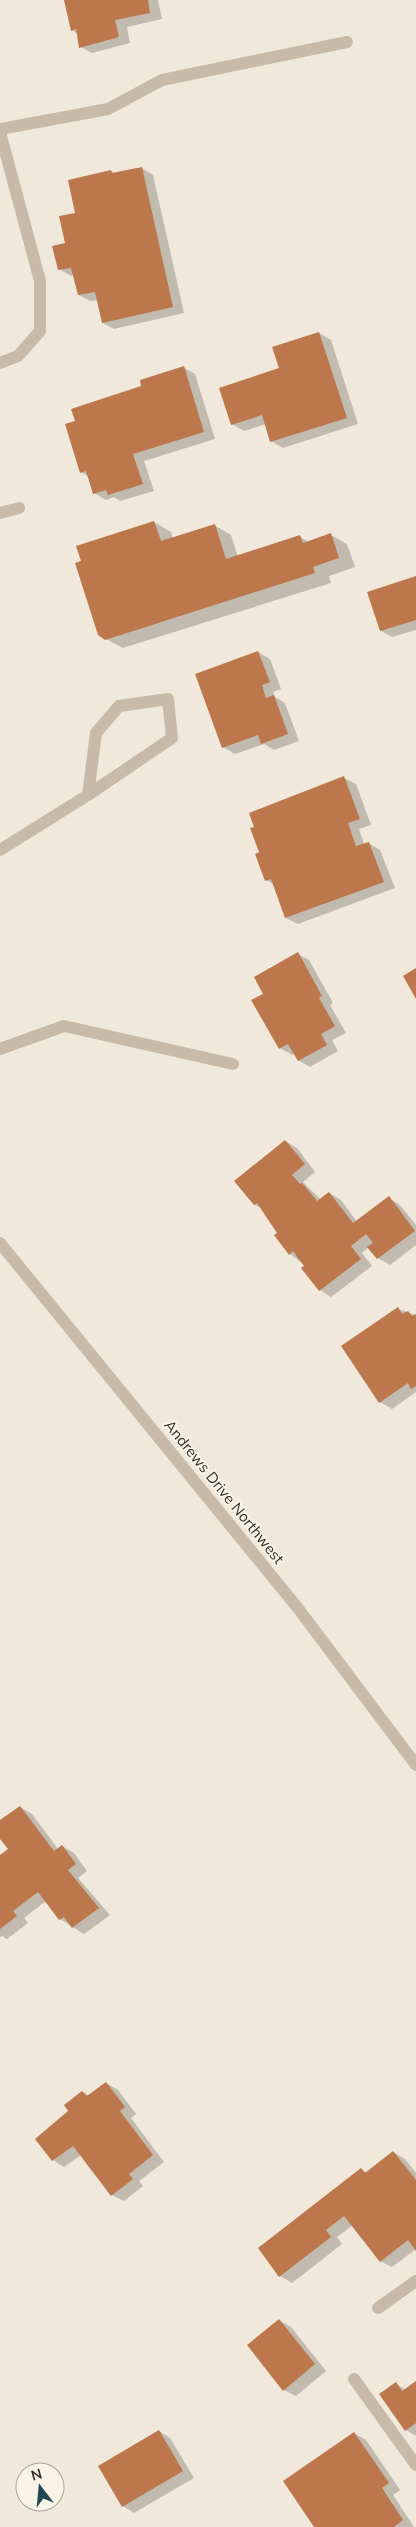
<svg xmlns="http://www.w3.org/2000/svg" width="416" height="2527" viewBox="0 0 416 2527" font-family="Mulish,sans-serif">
<rect width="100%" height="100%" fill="#f0e9db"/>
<g fill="#0003">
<polygon points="65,0 158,0 162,19 127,27 130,43 92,53 81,47 78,34 72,30"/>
<polygon points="142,168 153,175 184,313 114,329 103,323 98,300 90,301 79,295 74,275 71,276 59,269 76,214 111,171 115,174"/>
<polygon points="319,333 331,340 358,424 283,448 271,441 266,424 244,431 232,424 281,369"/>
<polygon points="184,368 195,374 215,439 144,461 154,491 120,501 114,497 106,500 94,493 89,477 81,472 76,422"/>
<polygon points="154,522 171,532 173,538 214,525 231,535 238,557 300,537 309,542 331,535 347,544 355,567 329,576 331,583 123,648 106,639"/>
<polygon points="416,578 416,630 392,637 381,631"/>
<polygon points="258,652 270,659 281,689 273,692 275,697 285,703 299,741 274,750 264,744 235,754 223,747"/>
<polygon points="344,778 356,784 371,825 359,829 364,844 368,843 380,850 395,888 298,924 286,918 275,885 266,880 261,852"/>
<polygon points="298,954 309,960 333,1003 330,1005 346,1033 332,1040 338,1051 310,1067 298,1060 295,1053 292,1055 280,1048 265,994"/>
<polygon points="285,1141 297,1148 315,1172 303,1182 321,1200 329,1193 341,1200 357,1222 389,1198 400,1205 416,1225 416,1245 390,1265 378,1258 369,1247 362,1253 372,1266 331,1297 320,1290 306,1266 290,1254 263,1209 255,1205 236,1181"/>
<polygon points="398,1309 416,1315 416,1392 392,1409 380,1402"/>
<polygon points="20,1807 32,1814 58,1849 62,1846 74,1853 87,1871 78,1878 110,1915 84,1934 60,1919 46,1901 24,1918 28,1923 7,1939 2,1936 0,1937 0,1856 9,1849 0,1837 0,1822"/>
<polygon points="106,2083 118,2090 136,2114 131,2118 164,2162 139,2181 143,2186 124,2201 112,2195 81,2155 64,2167 53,2160 70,2111 83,2092 90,2096"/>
<polygon points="393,2152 405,2159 416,2173 416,2249 392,2267 380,2261 353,2225 337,2237 342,2244 292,2283 280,2276 259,2249 361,2169 367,2173"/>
<polygon points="279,2320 291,2327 326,2371 296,2396 284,2390"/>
<polygon points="416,2383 416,2436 406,2430 396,2384 406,2390"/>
<polygon points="159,2431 170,2438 194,2478 134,2513 123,2506"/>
<polygon points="354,2433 366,2440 400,2490 393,2495 414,2527 316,2527"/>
</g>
<g fill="#bd774c">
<polygon points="64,0 148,0 150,13 115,20 119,37 79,48 76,29 71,31"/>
<polygon points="142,167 173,307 102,323 95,292 78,295 71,268 58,270 52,246 65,243 59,216 75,213 68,180 111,170 112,173"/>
<polygon points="319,332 347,418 270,442 262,415 231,425 219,388 279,368 272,347"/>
<polygon points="184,366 204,432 133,454 143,484 108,495 106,490 93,494 86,471 80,473 65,424 75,421 71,409 141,386 140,380"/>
<polygon points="154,521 161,541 215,524 226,559 300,535 303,543 331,533 339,558 313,567 315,573 105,640 98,635 75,563 81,561 76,546"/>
<polygon points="416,576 416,620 380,631 367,592"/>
<polygon points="258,651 270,682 262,685 266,698 274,695 288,734 261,744 258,735 222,748 195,674"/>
<polygon points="344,776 360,819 348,823 356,846 369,842 384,882 285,918 271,879 265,881 255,854 259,852 250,828 254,827 249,813"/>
<polygon points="298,952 322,996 319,998 335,1026 321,1034 327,1045 298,1061 288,1044 279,1049 251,1000 263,994 254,977"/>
<polygon points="416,968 416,999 403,976"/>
<polygon points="285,1140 305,1164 292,1175 300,1184 302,1183 317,1201 329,1192 353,1223 389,1196 415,1231 377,1259 367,1247 373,1243 366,1234 351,1246 361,1259 319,1291 301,1268 304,1266 293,1251 289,1255 274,1235 277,1233 257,1203 254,1205 234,1181"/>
<polygon points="398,1307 402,1314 408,1311 412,1316 416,1314 416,1386 411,1389 408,1383 379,1403 341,1346"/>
<polygon points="20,1806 54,1851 62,1845 76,1864 68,1870 99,1908 72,1928 64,1917 59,1920 38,1892 13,1911 17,1916 0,1929 0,1855 8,1849 0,1839 0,1820"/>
<polygon points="106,2082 125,2107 120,2111 153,2155 129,2174 133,2179 111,2196 73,2146 52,2161 35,2139 68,2111 64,2105 82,2091 87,2096"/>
<polygon points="393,2151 416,2180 416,2251 408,2240 380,2262 344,2216 326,2230 331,2237 279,2277 258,2248 361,2168 365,2173"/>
<polygon points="279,2319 315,2364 283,2391 247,2345"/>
<polygon points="416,2381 416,2423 405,2431 379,2394 396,2382 402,2391"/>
<polygon points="159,2430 183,2471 122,2507 98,2466"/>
<polygon points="354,2432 389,2483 382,2488 403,2520 394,2527 314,2527 283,2481"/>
</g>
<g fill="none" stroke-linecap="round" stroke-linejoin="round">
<g stroke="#c7baa8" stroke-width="12">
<polyline points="0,129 108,109 162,80 347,42"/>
<polyline points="0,132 40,281 40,331 18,356 0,363"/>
<polyline points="0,513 19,508"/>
<polyline points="0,850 88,795 172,738 168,699 119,706 96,733 88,795"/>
<polyline points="0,1049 64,1026 233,1064"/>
<polyline points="0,1243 297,1607 416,1765"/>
<polyline points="378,2308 416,2281"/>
<polyline points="354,2379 416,2465"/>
</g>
</g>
<g text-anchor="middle" stroke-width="4" stroke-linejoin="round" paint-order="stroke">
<g font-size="15" fill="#342d28" stroke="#f8f3e7">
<text transform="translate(224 1492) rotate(51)" y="5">Andrews Drive Northwest</text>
</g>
</g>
<g transform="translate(40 2487) rotate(344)"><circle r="24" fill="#f8f3e7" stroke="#aaa49b"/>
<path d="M0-4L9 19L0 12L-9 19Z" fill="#204953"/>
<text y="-8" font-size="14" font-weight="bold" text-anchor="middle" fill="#342d28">N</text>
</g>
</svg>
